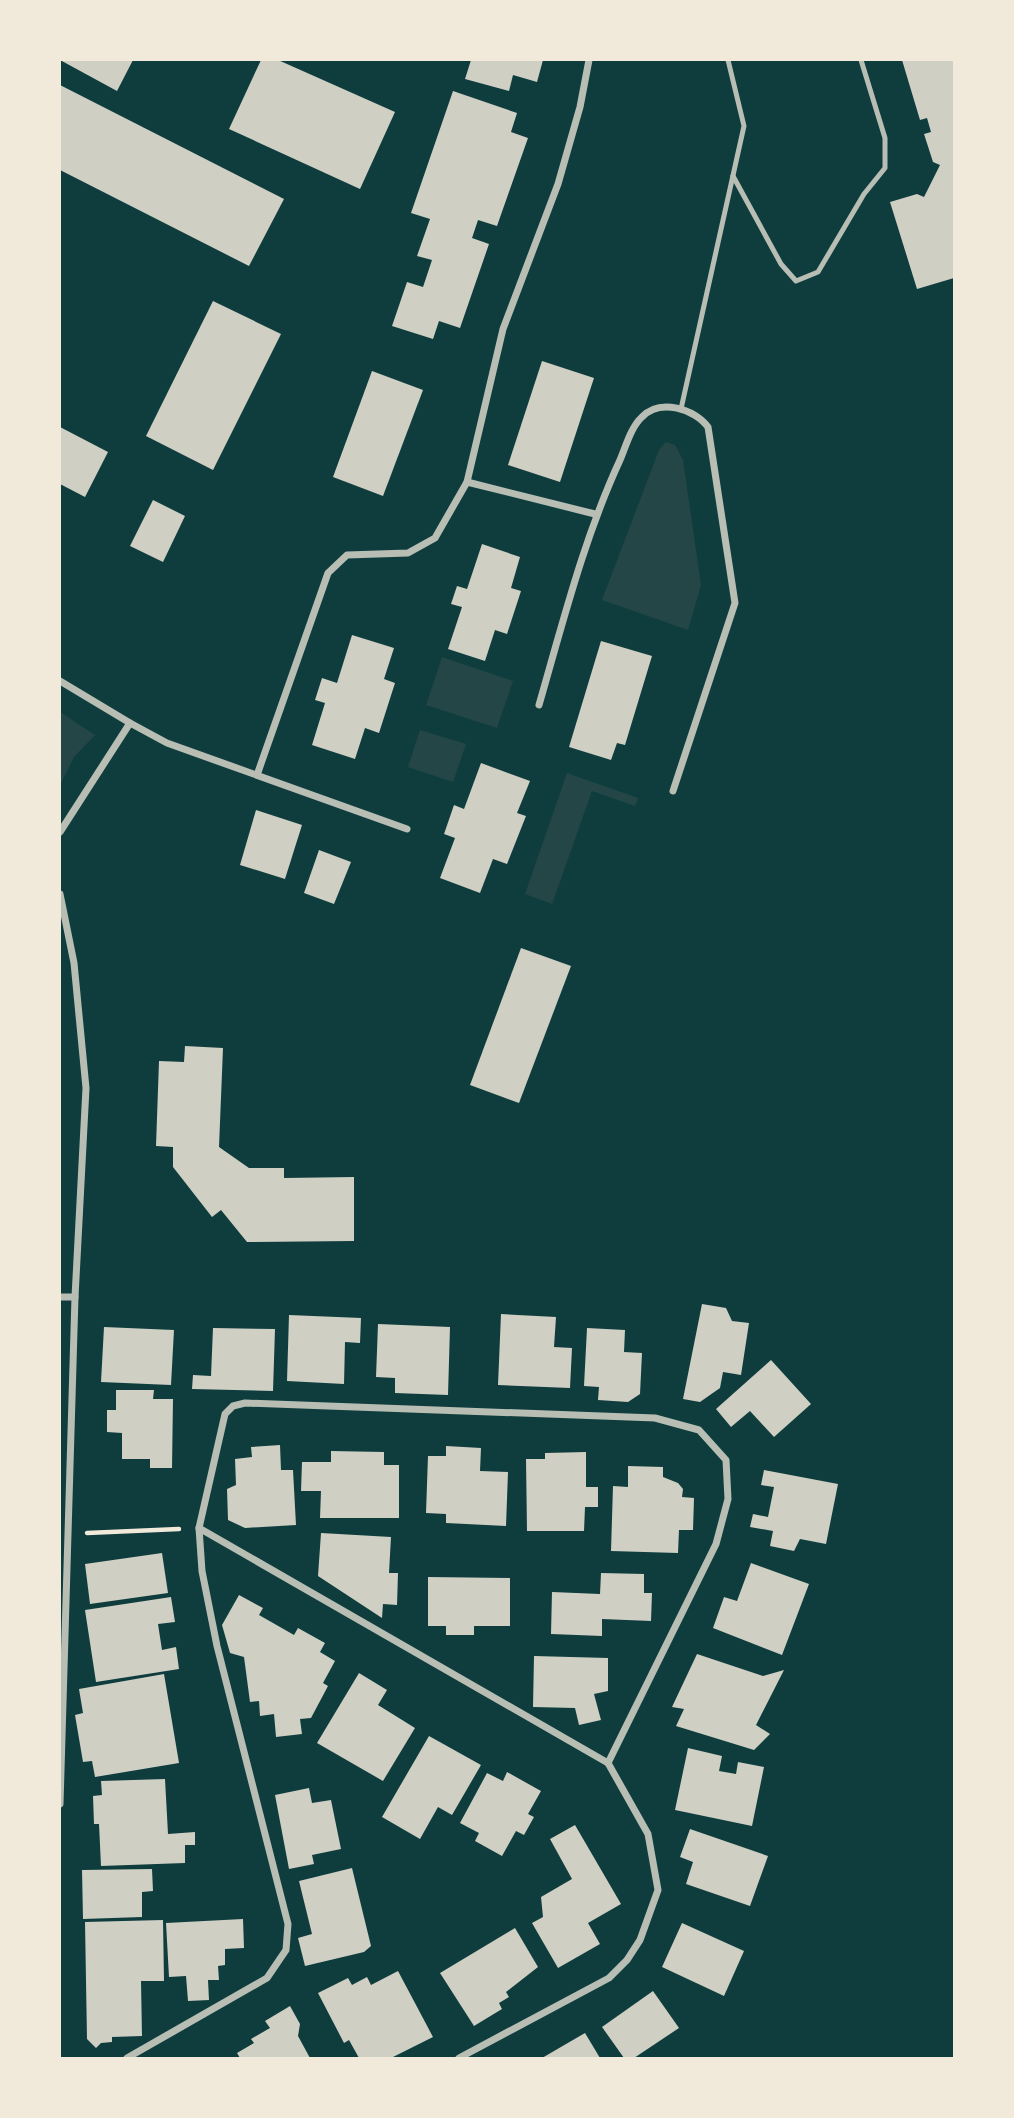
<svg xmlns="http://www.w3.org/2000/svg" width="1014" height="2118" viewBox="0 0 1014 2118" font-family="Karla,sans-serif">
<rect width="100%" height="100%" fill="#0f3d3e"/>
<g fill="#244646">
<polygon points="666,442 675,445 683,460 701,585 688,630 602,600 659,450"/>
<polygon points="442,657 513,681 497,728 426,705"/>
<polygon points="60,712 95,735 74,757 60,785"/>
<polygon points="420,730 466,744 453,782 408,767"/>
<polygon points="567,773 638,798 635,806 592,791 552,904 525,894"/>
</g>
<g fill="#cfcfc3">
<polygon points="60,60 133,60 117,91"/>
<polygon points="261,60 278,60 395,112 360,189 229,129"/>
<polygon points="471,60 543,60 537,82 513,75 509,91 465,79"/>
<polygon points="902,60 954,60 954,278 917,289 890,202 917,194 924,197 940,165 933,162 924,134 931,132 927,118 920,120"/>
<polygon points="60,85 284,199 249,266 60,170"/>
<polygon points="453,91 517,113 511,132 528,138 497,226 478,220 472,238 489,244 460,328 439,321 433,339 392,326 407,282 423,287 432,260 417,256 430,219 411,213"/>
<polygon points="213,301 281,334 213,470 146,436"/>
<polygon points="542,361 594,378 560,482 508,465"/>
<polygon points="372,371 423,390 383,496 333,477"/>
<polygon points="60,427 108,452 85,497 60,484"/>
<polygon points="153,500 185,516 163,562 130,546"/>
<polygon points="482,544 520,557 511,588 521,591 507,634 495,630 485,661 448,649 462,607 451,604 457,586 467,589"/>
<polygon points="352,635 394,648 384,679 395,683 379,733 365,728 355,759 312,745 325,703 315,700 322,678 337,683"/>
<polygon points="601,641 652,656 625,745 617,743 611,760 569,747"/>
<polygon points="481,763 530,781 517,813 526,816 507,864 493,859 480,893 440,878 455,838 444,834 454,805 464,809"/>
<polygon points="256,810 302,825 285,879 240,865"/>
<polygon points="319,850 351,862 334,904 304,893"/>
<polygon points="521,948 571,966 519,1103 470,1085"/>
<polygon points="185,1046 223,1048 219,1147 249,1168 284,1168 284,1178 354,1177 354,1241 247,1242 221,1210 212,1217 173,1167 173,1147 156,1146 159,1061 184,1062"/>
<polygon points="702,1304 726,1308 732,1321 749,1323 741,1375 723,1372 720,1388 700,1402 683,1399"/>
<polygon points="501,1314 556,1317 554,1347 572,1348 570,1388 498,1385"/>
<polygon points="289,1315 361,1318 360,1343 345,1342 344,1384 287,1381"/>
<polygon points="378,1324 450,1327 448,1395 395,1393 395,1378 376,1377"/>
<polygon points="104,1327 174,1330 171,1385 101,1382"/>
<polygon points="213,1328 275,1329 273,1391 192,1389 193,1375 211,1376"/>
<polygon points="587,1328 625,1330 624,1352 642,1353 640,1394 628,1402 598,1400 599,1387 584,1386"/>
<polygon points="771,1360 811,1404 774,1437 750,1411 731,1427 716,1409"/>
<polygon points="116,1390 154,1390 153,1399 173,1399 172,1468 150,1468 150,1459 122,1459 122,1433 107,1432 107,1410 116,1410"/>
<polygon points="280,1445 281,1470 293,1470 296,1525 245,1528 228,1520 227,1489 236,1485 235,1459 252,1457 251,1447"/>
<polygon points="446,1446 481,1448 480,1471 508,1472 506,1526 446,1523 446,1514 426,1513 428,1456 446,1456"/>
<polygon points="331,1451 384,1452 384,1465 399,1465 399,1518 320,1518 321,1491 301,1491 302,1462 331,1462"/>
<polygon points="586,1452 586,1487 598,1487 598,1507 585,1507 584,1531 527,1531 526,1459 545,1459 545,1453"/>
<polygon points="628,1466 663,1467 663,1477 678,1483 683,1489 682,1497 694,1498 693,1530 679,1530 678,1553 611,1551 613,1486 628,1487"/>
<polygon points="764,1470 838,1484 826,1544 800,1539 794,1551 770,1546 773,1531 750,1527 753,1514 768,1517 774,1487 761,1485"/>
<polygon points="321,1533 391,1537 389,1573 398,1573 397,1605 383,1604 382,1618 318,1576"/>
<polygon points="162,1553 168,1593 90,1604 85,1564"/>
<polygon points="751,1563 809,1584 782,1655 713,1628 724,1597 737,1601"/>
<polygon points="601,1573 644,1574 644,1593 652,1593 651,1621 602,1619 602,1636 551,1634 552,1592 600,1594"/>
<polygon points="428,1577 510,1578 510,1626 474,1626 474,1635 446,1635 446,1626 428,1626"/>
<polygon points="239,1595 263,1608 259,1615 294,1635 298,1628 325,1643 320,1652 335,1661 323,1683 328,1686 311,1718 300,1719 302,1734 276,1737 274,1714 260,1716 259,1701 250,1702 244,1657 230,1653 222,1625"/>
<polygon points="171,1597 175,1622 158,1624 162,1650 176,1647 179,1669 96,1682 85,1610"/>
<polygon points="697,1654 763,1676 784,1670 756,1725 770,1734 754,1750 676,1726 684,1709 672,1707"/>
<polygon points="534,1656 608,1658 608,1691 594,1694 601,1720 579,1725 575,1708 533,1707"/>
<polygon points="359,1673 387,1690 378,1705 415,1728 383,1781 317,1743"/>
<polygon points="164,1674 179,1763 95,1777 92,1761 83,1762 75,1715 83,1713 79,1689"/>
<polygon points="429,1736 481,1765 452,1815 438,1807 420,1839 382,1817"/>
<polygon points="688,1748 722,1756 719,1771 736,1774 738,1762 764,1767 752,1826 675,1810"/>
<polygon points="507,1772 541,1791 528,1814 534,1817 524,1835 516,1831 502,1856 475,1841 479,1833 460,1823 487,1773 503,1781"/>
<polygon points="165,1779 168,1834 195,1832 195,1845 185,1845 185,1863 101,1866 99,1824 94,1824 93,1796 102,1795 101,1781"/>
<polygon points="309,1788 312,1803 331,1800 341,1849 312,1855 314,1864 289,1869 275,1795"/>
<polygon points="575,1825 621,1904 588,1923 600,1944 558,1968 532,1923 543,1917 541,1897 572,1879 550,1839"/>
<polygon points="690,1829 768,1856 750,1906 686,1884 693,1862 680,1857"/>
<polygon points="352,1868 371,1946 364,1952 305,1966 298,1938 312,1934 299,1881"/>
<polygon points="152,1869 153,1891 142,1892 142,1917 83,1919 82,1870"/>
<polygon points="243,1919 244,1948 225,1949 225,1965 218,1966 219,1980 208,1980 209,2000 188,2001 186,1976 169,1977 166,1923"/>
<polygon points="163,1920 164,1981 141,1981 142,2036 112,2037 112,2042 101,2043 96,2048 87,2039 85,1922"/>
<polygon points="682,1923 744,1951 724,1996 662,1967"/>
<polygon points="515,1928 538,1967 506,1992 509,1997 499,2003 502,2009 474,2026 440,1973"/>
<polygon points="398,1971 433,2037 391,2058 359,2058 349,2040 344,2043 318,1993 348,1978 352,1985 367,1977 371,1985"/>
<polygon points="653,1991 679,2028 634,2058 624,2058 602,2027"/>
<polygon points="290,2006 300,2024 298,2036 310,2058 240,2058 237,2053 254,2043 251,2039 270,2028 265,2021"/>
<polygon points="585,2033 600,2058 542,2058"/>
</g>
<g fill="none" stroke-linecap="round" stroke-linejoin="round">
<polyline stroke="#f1e9da" stroke-width="4.5" points="87,1533 179,1529"/>
<g stroke="#b8beb3" stroke-width="5">
<polyline points="733,176 781,264 796,281 818,272 864,194 885,168 885,138 861,60"/>
<polyline points="681,409 744,126 728,60"/>
</g>
<g stroke="#b8beb3" stroke-width="7">
<polyline points="467,482 595,514"/>
<polyline points="60,681 130,723"/>
<path d="M 539,705 C 563,622 584,538 620,460 C 626,446 631,427 642,417 C 660,398 695,409 708,427 L 735,603 L 673,791"/>
<polyline points="257,775 328,573 347,555 408,553 435,538 467,482 503,329 558,184 580,107 589,60"/>
<polyline points="60,832 130,723 167,743 407,829"/>
<polyline points="60,894 74,963 86,1088 75,1297 60,1804"/>
<polyline points="60,1297 75,1297"/>
<polyline points="199,1528 225,1414 233,1406 245,1403 655,1418 699,1430 726,1460 728,1499 716,1544 608,1763"/>
<polyline points="127,2058 267,1978 286,1950 288,1924 217,1646 202,1571 199,1528 608,1763 648,1834 658,1890 640,1940 627,1960 609,1978 459,2058"/>
</g>
</g>
<rect width="1014" height="2118" fill="none" stroke="#f1e9da" stroke-width="122"/>
</svg>
